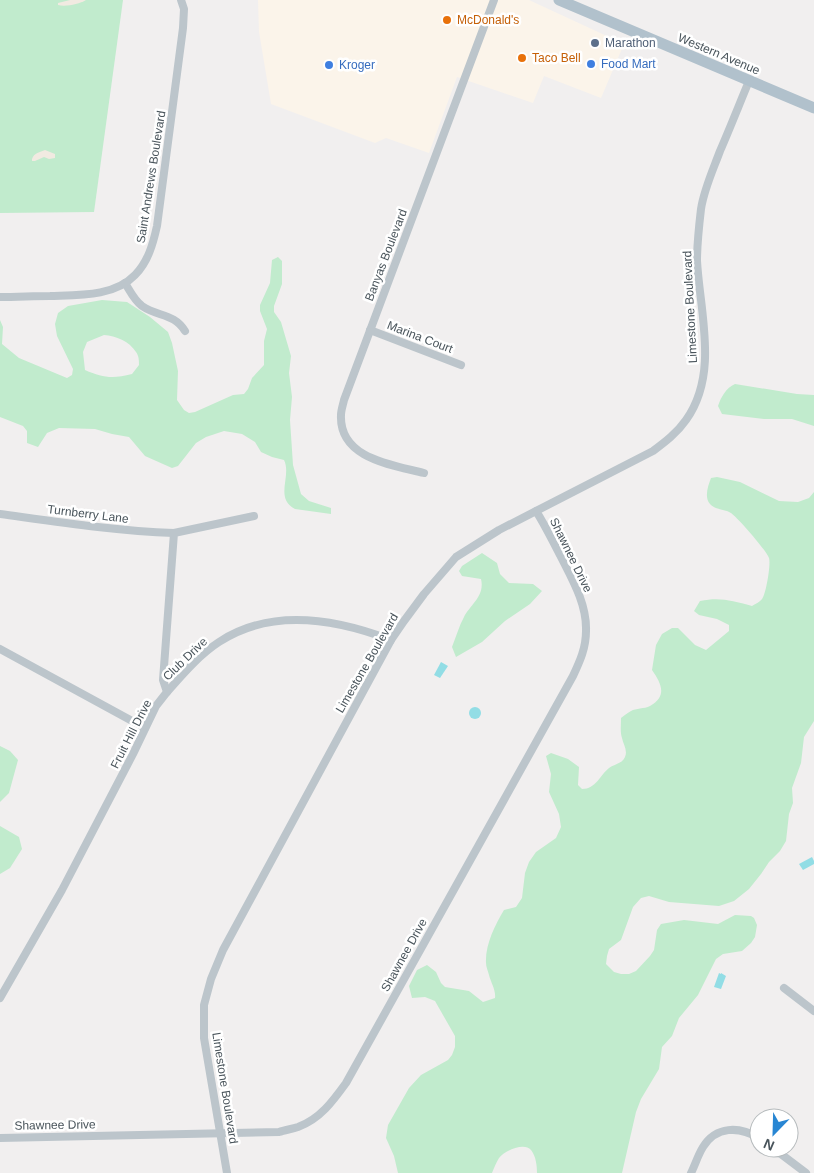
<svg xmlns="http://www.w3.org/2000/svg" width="814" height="1173" viewBox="0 0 814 1173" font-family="Arial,sans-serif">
<rect width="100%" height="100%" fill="#f1efef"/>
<polygon fill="#fbf4ea" points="258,0 529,0 624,44 601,98 544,76 533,103 457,77 429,153 386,138 375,143 271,104 259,32"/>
<g fill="#c1ebcd" fill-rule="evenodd">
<polygon points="0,0 123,0 94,212 0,213"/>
<path d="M 278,257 L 282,261 L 282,284 L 274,306 L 274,312 L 281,322 L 291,356 L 289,373 L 292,397 L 290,420 L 293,465 L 301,494 L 309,501 L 331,508 L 331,514 L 295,509 C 274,498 292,476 284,460 L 272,457 L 261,452 L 255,442 L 242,434 L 224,431 L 206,437 L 196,443 L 178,466 L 172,468 L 145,456 L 129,437 L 112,434 L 95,429 L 59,428 L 47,433 L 38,447 L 27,443 L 27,431 L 23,426 L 0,417 L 0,320 L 3,327 L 2,344 L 19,358 L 67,378 L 72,375 L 73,369 L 57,336 L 55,324 L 58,313 L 68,306 L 102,300 L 127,302 L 150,317 L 168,332 L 172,343 L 178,371 L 177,400 L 184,410 L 189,413 L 195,412 L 233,395 L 244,394 L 248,389 L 252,378 L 264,365 L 264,341 L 267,329 L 260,311 L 260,305 L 270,283 L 272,260 ZM 104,335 C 116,336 129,341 136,352 C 139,356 139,361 139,365 L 132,374 C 113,379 103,378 85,370 L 83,352 L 87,342 Z"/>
<path d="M 735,384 L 797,394 L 814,395 L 814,426 L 792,419 L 764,419 L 722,414 L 718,406 C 721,397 726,388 735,384 Z"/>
<path d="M 717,477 L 740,482 L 779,501 L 798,502 L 809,498 L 814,492 L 814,721 L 804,737 L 801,763 L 792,788 L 793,803 L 789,814 L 786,841 L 780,851 L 769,862 L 761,874 L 749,889 L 734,901 L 719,906 L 669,902 L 649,896 L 641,898 L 633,907 L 621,940 L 609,949 L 607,956 L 606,964 L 614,972 L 621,974 L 629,974 L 636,971 L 650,956 L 654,950 L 657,930 L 661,924 L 684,920 L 718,924 L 735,915 L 751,916 L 754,918 L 757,925 L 755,937 L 751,943 L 742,951 L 723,954 L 716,959 L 698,995 L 679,1018 L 672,1036 L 662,1047 L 659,1069 L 641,1099 L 636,1112 L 622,1173 L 537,1173 C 537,1166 536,1156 531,1150 C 524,1142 504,1151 499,1158 C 496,1163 494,1168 492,1173 L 398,1173 L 394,1156 L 386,1138 L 388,1125 L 409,1088 L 421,1075 L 448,1060 L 452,1055 L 455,1047 L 455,1036 L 435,1001 L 425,997 L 412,998 L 409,986 L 417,970 L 427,965 L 436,972 L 441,983 L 445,987 L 469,991 L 483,1002 L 495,998 C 496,990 491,983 489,975 C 488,971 486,967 486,963 C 485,945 495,925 504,910 L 516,907 L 522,898 L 525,873 L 529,862 L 536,852 L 556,838 L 561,827 L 559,814 L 549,792 L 551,774 L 546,756 L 551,753 L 568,759 L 579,767 L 578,785 L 582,789 C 596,789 600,775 609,768 C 614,764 622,764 625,757 C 628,750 623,744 622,738 C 620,732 621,725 621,718 C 624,716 627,713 631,711 C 636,708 644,709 650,706 C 668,696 661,683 652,670 L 656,645 L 662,634 L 672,628 L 678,628 L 695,645 L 706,650 L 729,631 L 729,625 L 717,619 L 699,615 L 694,611 L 700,601 C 721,597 732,601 752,606 C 755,604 760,602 762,599 C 766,594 771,564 769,558 C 766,550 738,518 731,513 C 725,509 715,510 710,504 C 704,497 708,486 711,478 Z"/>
<path d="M 482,553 L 497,563 L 500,574 L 509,583 L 533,584 L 542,591 L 530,604 L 505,621 L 482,642 L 456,657 L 452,647 C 456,637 459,626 464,617 C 471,604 485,596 481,579 L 462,576 L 459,571 L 462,566 Z"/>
<polygon points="0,746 10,751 18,760 9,793 0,802"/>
<polygon points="0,826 19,837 22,849 10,868 0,874"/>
</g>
<g fill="#f1eae1">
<path d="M 70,0 L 86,0 C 79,4 66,7 58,5 L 58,3 Z"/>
<path d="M 45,150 L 55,154 L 55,158 L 49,159 L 44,157 L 35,161 L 32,161 L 32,159 C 34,153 40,152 45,150 Z"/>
</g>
<g fill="#92dde5">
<polygon points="441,662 448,666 440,678 434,675"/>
<circle cx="475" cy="713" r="6"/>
<polygon points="812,857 814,861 814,864 803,870 799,864"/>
<polygon points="719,973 721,974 721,973 726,976 721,989 714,987"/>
</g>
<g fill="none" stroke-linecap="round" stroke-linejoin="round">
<g stroke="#bcc5cb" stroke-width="8">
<path d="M 125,283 C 130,291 134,300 142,306 C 158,317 174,313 185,331"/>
<path d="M 0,297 C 17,297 34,296 50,296 C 78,295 114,297 135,275 C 148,262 153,244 157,226 L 183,28 L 184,9 L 181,0"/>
<polyline points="370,330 461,365"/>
<path d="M 424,473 C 393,465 339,459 341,415 C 341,410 343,405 344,400 L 494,0"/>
<path d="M 0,514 C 58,522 116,531 174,533"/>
<polyline points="0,649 145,728"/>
<path d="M 167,692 C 183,674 199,655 219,642 C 272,607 336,619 391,640"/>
<polyline points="784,988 814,1011"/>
<polyline points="0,998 62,890 133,754 156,706 167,692 163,680 174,533 254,516"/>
<path d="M 0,1138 L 279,1132 C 285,1130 292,1129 298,1127 C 320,1119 333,1101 346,1083 L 573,676 C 580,661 586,648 586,631 C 587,604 572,579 560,555 C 552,540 545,525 536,511"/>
<polyline points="773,1148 806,1173"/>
<path d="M 227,1173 L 204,1038 L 204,1005 L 211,979 L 223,950 L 391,640 L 404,621 L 424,594 L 456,557 L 499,530 L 653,451 C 665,442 677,433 686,420 C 719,374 700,313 697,261 C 697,244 699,226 701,209 C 704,189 713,170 720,151 C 730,128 739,105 749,81"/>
<path d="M 691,1173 C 695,1165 698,1155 703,1147 C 716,1126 739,1126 759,1138"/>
</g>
<polyline stroke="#b1c1cc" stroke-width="11" points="559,0 814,108"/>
</g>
<g fill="#e8710a" stroke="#fff" stroke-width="2">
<circle cx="447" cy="20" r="5"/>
<circle cx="522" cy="58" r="5"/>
</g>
<circle fill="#5c6f8a" stroke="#fff" stroke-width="2" cx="595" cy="43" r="5"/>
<g fill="#3f7fe0" stroke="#fff" stroke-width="2">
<circle cx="591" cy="64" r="5"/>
<circle cx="329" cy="65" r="5"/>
</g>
<g text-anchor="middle" stroke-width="5" stroke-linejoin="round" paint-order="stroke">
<g font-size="12" fill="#c56008" stroke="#fff" text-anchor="start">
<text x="457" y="24">McDonald's</text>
<text x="532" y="62">Taco Bell</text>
</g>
<g font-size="12" fill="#4e5e75" stroke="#fff" text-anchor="start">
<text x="605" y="47">Marathon</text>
</g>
<g font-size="12" fill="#49545b" stroke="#fff">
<text transform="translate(719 54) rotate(23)" y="4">Western Avenue</text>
<text transform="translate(151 177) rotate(-81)" y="4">Saint Andrews Boulevard</text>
<text transform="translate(386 255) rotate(-69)" y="4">Banyas Boulevard</text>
<text transform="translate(690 307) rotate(-93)" y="4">Limestone Boulevard</text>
<text transform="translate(420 337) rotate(21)" y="4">Marina Court</text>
<text transform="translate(88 514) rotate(7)" y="4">Turnberry Lane</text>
<text transform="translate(571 555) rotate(64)" y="4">Shawnee Drive</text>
<text transform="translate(185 659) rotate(-44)" y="4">Club Drive</text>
<text transform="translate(367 663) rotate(-60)" y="4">Limestone Boulevard</text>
<text transform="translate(131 734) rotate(-63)" y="4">Fruit Hill Drive</text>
<text transform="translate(404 955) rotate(-61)" y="4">Shawnee Drive</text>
<text transform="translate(225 1088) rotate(81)" y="4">Limestone Boulevard</text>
<text transform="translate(55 1125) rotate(-1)" y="4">Shawnee Drive</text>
</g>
<g font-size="12" fill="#366cbe" stroke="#fff" text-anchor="start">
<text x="601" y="68">Food Mart</text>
<text x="339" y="69">Kroger</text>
</g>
</g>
<g transform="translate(774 1133) rotate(203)"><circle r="24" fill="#ffffff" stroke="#b6bbbd"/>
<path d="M0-4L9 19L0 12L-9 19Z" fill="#2886d3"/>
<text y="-8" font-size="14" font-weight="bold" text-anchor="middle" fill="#49545b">N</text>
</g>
</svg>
